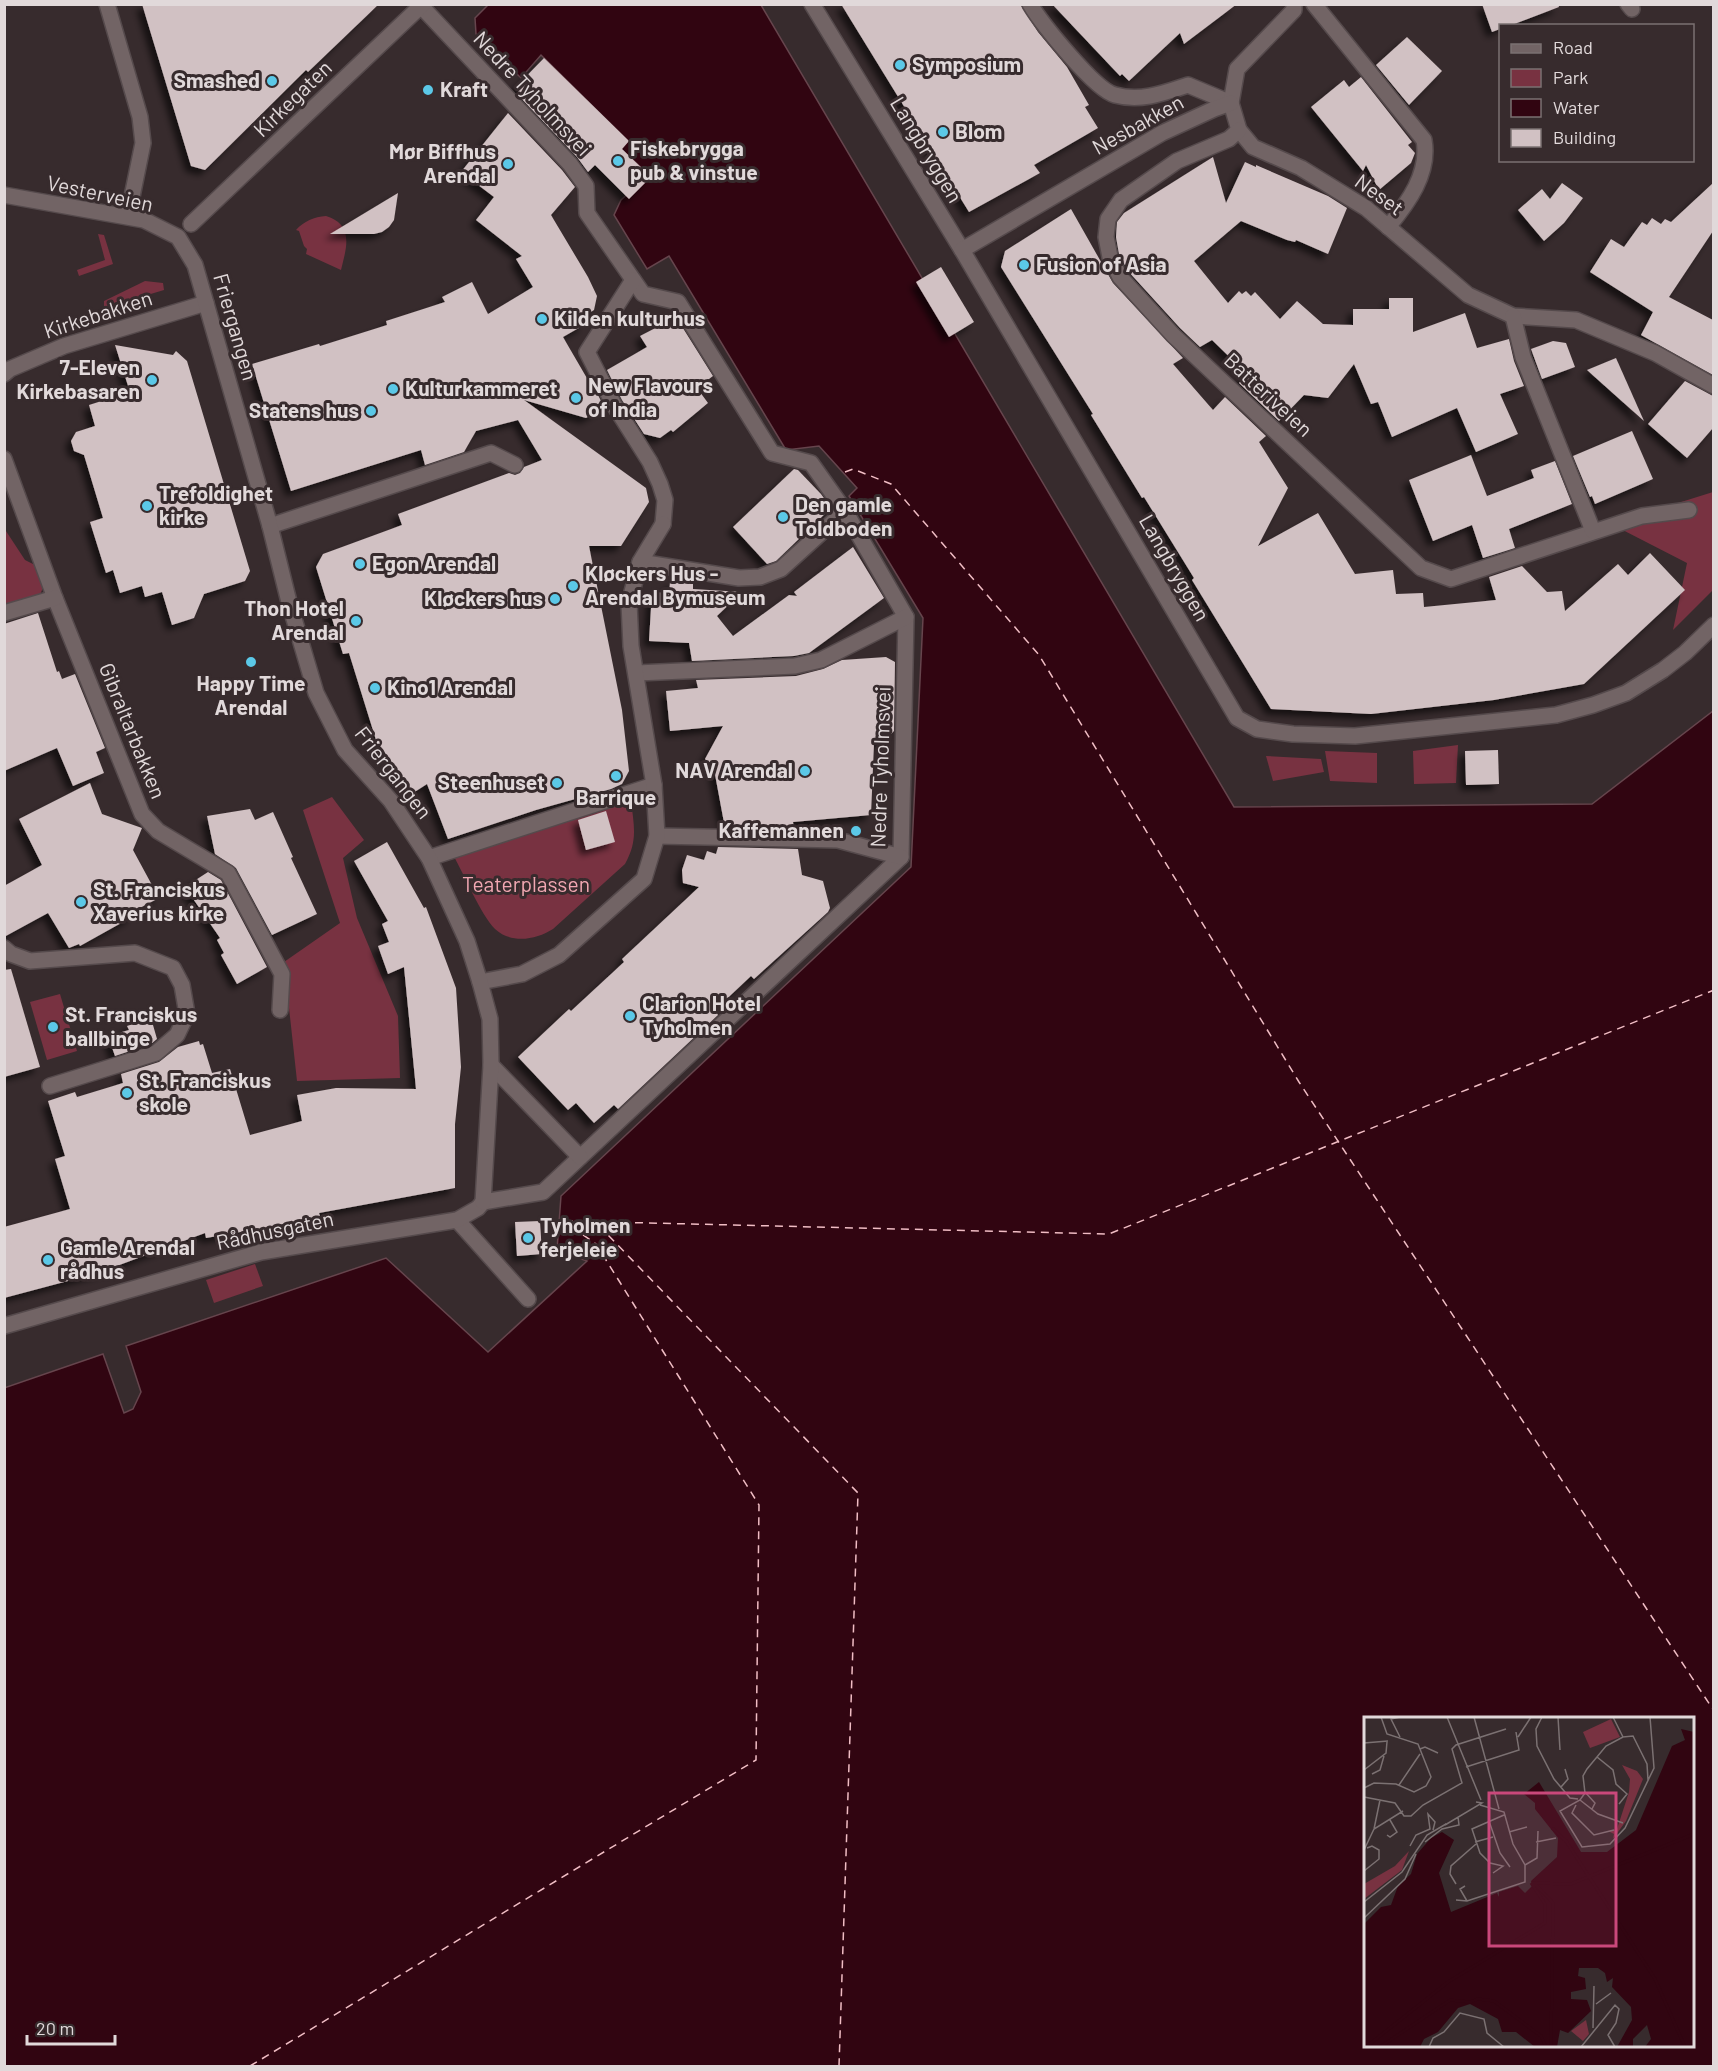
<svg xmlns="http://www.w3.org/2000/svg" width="1718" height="2071" viewBox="0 0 1718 2071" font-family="Barlow,sans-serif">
<defs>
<filter id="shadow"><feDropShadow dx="-5.5" dy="5.5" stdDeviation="3" flood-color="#0009"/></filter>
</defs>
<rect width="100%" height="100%" fill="#372b2d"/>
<g fill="#783241">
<path d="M 326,216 C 355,225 346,249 341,270 L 306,254 L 307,249 L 304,246 L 299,231 L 296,230 C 304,221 314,217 326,216 Z"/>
<polygon points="98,234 104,235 113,264 79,276 77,270 105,260"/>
<polygon points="145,281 163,283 164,290 104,308 104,301"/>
<polygon points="1713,492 1713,590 1673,630 1687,563 1611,524"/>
<polygon points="4,528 25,560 39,567 45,583 39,597 4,608"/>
<polygon points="1458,745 1456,783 1414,784 1413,751"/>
<polygon points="1325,751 1377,753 1377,783 1330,781"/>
<polygon points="1266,756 1321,759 1324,772 1273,781"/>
<polygon points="332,797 364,840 343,858 357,918 398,1016 400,1078 297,1081 284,962 340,923 303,810"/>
<path d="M 631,801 C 634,826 638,841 625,864 L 553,929 C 536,940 511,944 495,929 C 481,915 464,874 453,855 Z"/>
<polygon points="60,994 77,1051 47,1060 30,1002"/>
<polygon points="255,1264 263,1286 214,1303 206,1280"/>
</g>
<path fill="#310511" stroke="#66454d" stroke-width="1.5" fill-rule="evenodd" d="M 489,4 L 761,5 L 1234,807 L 1592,804 L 1713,711 L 1713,2066 L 5,2066 L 4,1388 L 103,1354 L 124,1413 L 133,1409 L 141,1392 L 126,1346 L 386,1258 L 488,1352 L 587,1261 L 557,1250 L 561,1196 L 911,867 L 923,618 L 849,496 L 857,488 L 819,446 L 786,450 L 669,256 L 647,269 L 614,215 L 621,200 L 649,175 L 621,149 L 628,141 L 541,55 L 521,78 L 476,34 L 475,18 ZM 1366,1718 L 1692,1718 L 1692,2046 L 1366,2046 Z"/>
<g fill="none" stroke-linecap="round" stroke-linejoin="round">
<g stroke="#f0bdc4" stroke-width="1.5" stroke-dasharray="8 6" stroke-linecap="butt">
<polyline points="845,472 853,469 891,484 1039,655 1299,1082 1714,1711"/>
<polyline points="565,1221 1109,1234 1714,990"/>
<polyline points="569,1222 607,1234 858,1493 839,2066"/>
<polyline points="250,2066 756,1760 759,1505 596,1244 565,1222"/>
</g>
</g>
<g fill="#d1c1c3" filter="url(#shadow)">
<polygon points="142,4 379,4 308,72 306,70 205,170 191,166"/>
<polygon points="841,4 1020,4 1038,32 1067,67 1089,105 1085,107 1098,128 1034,165 1040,173 969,212"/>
<polygon points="1052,4 1237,4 1184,44 1180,33 1129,81 1122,74 1120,76"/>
<polygon points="1482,4 1558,4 1559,7 1509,26 1500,26 1500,29 1492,32"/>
<polygon points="1407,37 1442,71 1409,105 1376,65"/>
<polygon points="544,58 629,141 622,149 651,177 629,199 595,165 588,172 577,157 520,97 522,95 515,88"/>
<polygon points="1361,77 1412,142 1408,145 1415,153 1411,163 1379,190 1366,165 1363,171 1311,107 1344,80 1349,87"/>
<polygon points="508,113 562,170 575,187 551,215 588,277 597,296 594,310 580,319 584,325 563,337 588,380 590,379 604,407 586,418 524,400 646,488 649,502 621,546 589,546 622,710 629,771 622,784 611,789 536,810 448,839 427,784 413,793 376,740 349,653 343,654 316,567 323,554 402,525 398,514 509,473 515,475 520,473 524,467 542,460 518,420 476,431 464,452 425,465 421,450 291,491 252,364 319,344 320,346 387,325 386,321 445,302 442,297 472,282 488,314 533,287 516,259 522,256 476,220 494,197 461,172"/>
<polygon points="1213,157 1226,203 1245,162 1256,167 1256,165 1328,196 1347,208 1328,254 1296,240 1295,242 1287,240 1241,221 1194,261 1228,303 1239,291 1242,294 1246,291 1251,296 1255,292 1280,319 1297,301 1323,324 1353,325 1353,309 1389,309 1389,298 1413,298 1413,332 1465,313 1477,348 1509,339 1514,361 1524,386 1500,394 1518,434 1476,452 1457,408 1392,437 1378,402 1371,404 1354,364 1328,398 1304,395 1279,421 1239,383 1247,374 1212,340 1200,347 1180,328 1128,271 1119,254 1116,237 1117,222 1124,213"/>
<polygon points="1562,183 1583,198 1564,223 1544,241 1518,210 1542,189 1550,199"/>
<polygon points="1713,183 1713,231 1669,297 1713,320 1713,375 1641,335 1653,312 1590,272 1611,239 1624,247 1642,222 1647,225 1652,218 1661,224 1665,219 1671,222"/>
<polygon points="398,193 394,220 389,227 382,232 374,234 330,234"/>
<polygon points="1071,209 1113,283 1183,358 1173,364 1213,410 1225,397 1266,436 1259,442 1288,488 1258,546 1318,513 1355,574 1393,570 1396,594 1423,593 1424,607 1496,600 1489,577 1522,566 1547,592 1562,591 1565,611 1618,564 1628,575 1650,553 1685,590 1584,684 1494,700 1371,714 1271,709 1192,580 1194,578 1144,497 1142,498 1091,415 1093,414 1001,267 1005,251"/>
<polygon points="941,267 974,322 949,337 916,282"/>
<polygon points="669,321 681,325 713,376 697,388 708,403 673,432 671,430 660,438 644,434 622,400 607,370 647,347 640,336"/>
<polygon points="1553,341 1566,343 1575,367 1542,379 1531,349"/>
<polygon points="115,345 173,355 176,351 187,361 250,571 245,581 204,594 194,618 172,625 162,592 145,597 142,586 120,593 113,570 106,573 90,522 103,518 84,455 74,451 71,441 76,432 95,426 89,405 130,392"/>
<polygon points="1616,358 1644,421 1587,370"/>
<polygon points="1685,381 1713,396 1713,428 1687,458 1648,424"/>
<polygon points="1632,431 1653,479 1595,504 1592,496 1590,497 1573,456"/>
<polygon points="1471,455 1487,496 1534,478 1531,470 1555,461 1572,504 1509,529 1515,548 1483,558 1472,525 1433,541 1409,480"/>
<polygon points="794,469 798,470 821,494 831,508 776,561 767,564 733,527"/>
<polygon points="853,547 884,598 809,653 794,656 692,661 689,643 649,641 652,592 669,593 670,582 693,584 693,589 742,592 717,616 733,636 789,595 797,596 794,592"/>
<polygon points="38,613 57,672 59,671 62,679 75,674 105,748 96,752 104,773 73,786 57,748 4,771 4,624"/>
<polygon points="886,657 895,662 894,731 889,736 874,744 871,815 793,822 794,829 725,828 714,769 705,759 723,726 670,731 666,691 698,688 696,680 796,676 823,669 842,660"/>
<polygon points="1498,750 1499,784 1466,785 1465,751"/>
<polygon points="90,783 102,814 142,828 133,850 159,898 130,913 132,917 80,946 79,944 69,948 48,913 4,937 4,886 42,865 19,819"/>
<polygon points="250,809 255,820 273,812 293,857 291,858 317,914 272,935 236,868 215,854 207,816"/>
<polygon points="606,811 615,842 586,850 578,820"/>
<polygon points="387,842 424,908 426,907 456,988 461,1067 455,1124 455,1188 319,1213 320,1216 269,1227 206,1238 205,1233 98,1273 4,1298 4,1227 70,1209 55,1159 65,1156 48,1101 75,1092 77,1097 123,1083 121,1074 159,1062 178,1047 199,1041 200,1045 203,1044 212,1073 230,1069 250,1135 302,1121 297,1095 336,1088 416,1089 404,967 388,974 378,946 389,942 382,924 388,921 354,861"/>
<polygon points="718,847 798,849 802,875 823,881 830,908 828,912 754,979 751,976 715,1010 718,1015 618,1109 614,1105 594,1123 576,1103 568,1110 518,1057 569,1009 571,1011 624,962 622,959 699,887 683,883 682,870 687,855 704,860 707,851 716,854"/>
<polygon points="208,872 221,880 267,967 237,984 221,955 224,953 217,940 220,938 185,887"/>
<polygon points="11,969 40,1067 4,1077 4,970"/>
<polygon points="151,1018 157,1039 151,1044 115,1056 108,1036 129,1030 127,1026"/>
<polygon points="540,1221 542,1254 517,1256 515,1222"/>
</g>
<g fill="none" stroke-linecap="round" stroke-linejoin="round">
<g stroke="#554a4c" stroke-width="18">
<g id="pedestrian">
<polyline points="812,4 962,250"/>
<polyline points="421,6 570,164 586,186 587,213 643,294 678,302 772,453 811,463 845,511 906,617 901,857 543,1192 483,1202"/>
<polyline points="191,224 423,4"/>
<polyline points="633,280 587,352 614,405 650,462 660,484 665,500 663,524"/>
<polyline points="657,836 838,840 901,857"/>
<polyline points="429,858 654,785"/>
<polyline points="491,1065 580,1157"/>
</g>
</g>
<g stroke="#554a4c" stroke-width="18">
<g id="minor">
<polyline points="107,4 140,117 143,143 128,216"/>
<path d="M 1030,4 C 1042,24 1095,90 1115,95 C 1141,102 1164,93 1188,85 L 1231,103"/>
<polyline points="1294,4 1294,10 1237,69 1231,103 1239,130 1253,147 1301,168 1366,208 1468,295 1513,316 1576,320 1655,353 1714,386"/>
<path d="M 1314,4 L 1424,140 C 1430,173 1408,203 1388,227"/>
<polyline points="1628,4 1632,9"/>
<polyline points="1231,103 1214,109 1162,133 962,250 1237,718 1257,729 1293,734 1355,736 1556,715 1593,705 1626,693 1663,670 1685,653 1714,625"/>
<polyline points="1239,130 1229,139 1177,161 1121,200 1108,219 1106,237 1110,257 1120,277 1173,335 1421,568 1451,579 1642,516 1689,510"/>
<polyline points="1513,316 1523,357 1593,531"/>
<polyline points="4,374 10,369 64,346 206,303"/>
<polyline points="4,459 55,598 142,814 158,831 228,873 282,974 280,1010"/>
<polyline points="270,526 491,453 515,465"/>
<polyline points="640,562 739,578 760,577 781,569 845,511"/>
<polyline points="4,613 55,598"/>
<polyline points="637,673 795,666 821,660 906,617"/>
<polyline points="4,948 11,954 30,961 135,953 173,968 182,985 187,1014 177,1035 156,1053 50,1086"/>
<polyline points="480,982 522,974 559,955 644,879 657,836 654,785 631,646 629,603 640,562 663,524"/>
<polyline points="457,1220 528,1299"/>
<polyline points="4,1326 261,1252 457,1220 478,1208 483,1202"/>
</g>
</g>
<g stroke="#554a4c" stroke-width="18">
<polyline id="tertiary" points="4,195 144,220 178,237 195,265 270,526 289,602 316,693 345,750 391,801 429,858 467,941 480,982 490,1019 491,1065 483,1202"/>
</g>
<use href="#pedestrian" stroke="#726465" stroke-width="15"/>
<use href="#minor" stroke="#726465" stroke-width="15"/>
<use href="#tertiary" stroke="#726465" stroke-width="15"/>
</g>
<g fill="#5bc8e7" stroke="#372b2d" stroke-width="2">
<circle cx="900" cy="65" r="6"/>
<circle cx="272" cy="81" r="6"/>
<circle cx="428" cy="90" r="6"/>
<circle cx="943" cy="132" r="6"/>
<circle cx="618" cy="161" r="6"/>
<circle cx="508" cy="164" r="6"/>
<circle cx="1024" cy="265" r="6"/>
<circle cx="542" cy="319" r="6"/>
<circle cx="152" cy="380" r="6"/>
<circle cx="393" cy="389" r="6"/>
<circle cx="576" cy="398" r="6"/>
<circle cx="371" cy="411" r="6"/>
<circle cx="147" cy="506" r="6"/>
<circle cx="783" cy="517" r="6"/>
<circle cx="360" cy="564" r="6"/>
<circle cx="573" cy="586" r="6"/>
<circle cx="555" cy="599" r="6"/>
<circle cx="356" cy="621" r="6"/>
<circle cx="251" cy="662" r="6"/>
<circle cx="375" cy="688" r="6"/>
<circle cx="805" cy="771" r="6"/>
<circle cx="616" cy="776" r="6"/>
<circle cx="557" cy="783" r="6"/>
<circle cx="856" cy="831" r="6"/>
<circle cx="81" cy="902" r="6"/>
<circle cx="630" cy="1016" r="6"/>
<circle cx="53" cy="1027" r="6"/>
<circle cx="127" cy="1093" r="6"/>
<circle cx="528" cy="1238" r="6"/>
<circle cx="48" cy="1260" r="6"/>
</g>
<g text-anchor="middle" stroke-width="6" stroke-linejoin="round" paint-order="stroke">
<g font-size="21" font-weight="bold" fill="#e1d9da" stroke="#372b2d" text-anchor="start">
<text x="912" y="72">Symposium</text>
<text x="260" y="88" text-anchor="end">Smashed</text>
<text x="440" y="97">Kraft</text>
<text x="955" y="139">Blom</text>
<text x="630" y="156">Fiskebrygga<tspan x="630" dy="24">pub &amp; vinstue</tspan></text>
<text x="496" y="159" text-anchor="end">Mør Biffhus<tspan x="496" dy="24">Arendal</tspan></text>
<text x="1036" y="272">Fusion of Asia</text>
<text x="554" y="326">Kilden kulturhus</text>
<text x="140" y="375" text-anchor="end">7-Eleven<tspan x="140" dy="24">Kirkebasaren</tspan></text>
<text x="588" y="393">New Flavours<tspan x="588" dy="24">of India</tspan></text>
<text x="405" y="396">Kulturkammeret</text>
<text x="359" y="418" text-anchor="end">Statens hus</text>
<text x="159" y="501">Trefoldighet<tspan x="159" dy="24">kirke</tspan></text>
<text x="795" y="512">Den gamle<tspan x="795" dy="24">Toldboden</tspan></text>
<text x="372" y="571">Egon Arendal</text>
<text x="585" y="581">Kløckers Hus -<tspan x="585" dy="24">Arendal Bymuseum</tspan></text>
<text x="543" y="606" text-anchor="end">Kløckers hus</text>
<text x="344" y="616" text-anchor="end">Thon Hotel<tspan x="344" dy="24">Arendal</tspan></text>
<text x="251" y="691" text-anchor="middle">Happy Time<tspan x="251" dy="24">Arendal</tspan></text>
<text x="387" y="695">Kino1 Arendal</text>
<text x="793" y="778" text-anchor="end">NAV Arendal</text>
<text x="545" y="790" text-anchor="end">Steenhuset</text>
<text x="616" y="805" text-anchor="middle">Barrique</text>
<text x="844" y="838" text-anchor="end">Kaffemannen</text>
<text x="93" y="897">St. Franciskus<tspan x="93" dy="24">Xaverius kirke</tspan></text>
<text x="642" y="1011">Clarion Hotel<tspan x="642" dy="24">Tyholmen</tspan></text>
<text x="65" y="1022">St. Franciskus<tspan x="65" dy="24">ballbinge</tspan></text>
<text x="139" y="1088">St. Franciskus<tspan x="139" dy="24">skole</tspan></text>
<text x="540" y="1233">Tyholmen<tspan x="540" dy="24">ferjeleie</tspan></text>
<text x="60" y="1255">Gamle Arendal<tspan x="60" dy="24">rådhus</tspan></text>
</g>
<g font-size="21" fill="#e1d9da" stroke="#372b2d">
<text transform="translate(532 94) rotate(47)" y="7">Nedre Tyholmsvei</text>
<text transform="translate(293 99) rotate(-44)" y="7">Kirkegaten</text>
<text transform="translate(1138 125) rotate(-29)" y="7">Nesbakken</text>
<text transform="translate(926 150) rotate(59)" y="7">Langbryggen</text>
<text transform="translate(100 194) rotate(12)" y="7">Vesterveien</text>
<text transform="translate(1379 195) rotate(36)" y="7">Neset</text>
<text transform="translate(98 315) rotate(-18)" y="7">Kirkebakken</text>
<text transform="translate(235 327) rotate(74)" y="7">Friergangen</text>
<text transform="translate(1268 395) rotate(43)" y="7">Batteriveien</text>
<text transform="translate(1174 568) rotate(60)" y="7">Langbryggen</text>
<text transform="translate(132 731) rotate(68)" y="7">Gibraltarbakken</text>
<text transform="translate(881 767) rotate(-88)" y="7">Nedre Tyholmsvei</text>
<text transform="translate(393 773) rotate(52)" y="7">Friergangen</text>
<text transform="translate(275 1231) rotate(-12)" y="7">Rådhusgaten</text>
</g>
<g font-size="21" fill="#f1a7b2" stroke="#372b2d">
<text x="526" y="892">Teaterplassen</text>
</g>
</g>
<g transform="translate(1364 1717)">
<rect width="330" height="330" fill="#372b2d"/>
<path d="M 247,2 L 256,20 L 226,31 L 219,15 ZM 258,48 L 273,54 L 279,62 L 262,104 L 249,122 L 250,117 L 244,114 L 253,112 L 265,75 L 266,62 ZM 45,134 L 38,153 L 0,182 L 0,167 L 31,149 ZM 222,303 L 225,317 L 219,324 L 207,314 Z" fill="#783241"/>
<path d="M 317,12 L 330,15 L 330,330 L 281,330 L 287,322 L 283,308 L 269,322 L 269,330 L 253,330 L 268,303 L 267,290 L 248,270 L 249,261 L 243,265 L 241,256 L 234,251 L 215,251 L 214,259 L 221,261 L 222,272 L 207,275 L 207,282 L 223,283 L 227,294 L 204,316 L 196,313 L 193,330 L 171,330 L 152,315 L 138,315 L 134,302 L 106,287 L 94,291 L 74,315 L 60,322 L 56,330 L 0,330 L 0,207 L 17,190 L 27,188 L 34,169 L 47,157 L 53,137 L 67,121 L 78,115 L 90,123 L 75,156 L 87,195 L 133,176 L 135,180 L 135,175 L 154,169 L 161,176 L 168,169 L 167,164 L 193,140 L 194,121 L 171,92 L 171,86 L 160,77 L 175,65 L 217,135 L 243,135 L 272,113 L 308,29 L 321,23 Z" fill="#310511"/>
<path fill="none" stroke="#310511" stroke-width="3" d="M 188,111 L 202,124 L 291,262 L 321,330M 168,166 L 207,167 L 330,117M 171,167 L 189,186 L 187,330M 2,330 L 84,265 L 181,206 L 181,187 L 167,166M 16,330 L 86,283 L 106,285 L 114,282 L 130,284 L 177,319 L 182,330"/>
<path fill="none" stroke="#7b7172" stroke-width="1.5" d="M 83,0 L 117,83M 110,0 L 135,92M 178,0 L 172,12 L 173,29 L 190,62 L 206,81 L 214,82M 194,0 L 196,33M 249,0 L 259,20 L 269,19 L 283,47 L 284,63M 36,20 L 27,2 L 36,0M 154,20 L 167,0M 259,20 L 242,29 L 223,52 L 219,59 L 221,76 L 216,83 L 196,94 L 218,130 L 246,127 L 261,111 L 290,51 L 286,0M 0,26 L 24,24M 56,32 L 61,30 L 74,36M 233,40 L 249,53 L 252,67 L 263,77 L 255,87M 102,50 L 155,33 L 152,15M 0,53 L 22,36 L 23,25M 8,57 L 16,53 L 20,39M 35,68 L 56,37M 197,70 L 204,62 L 201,52M 0,71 L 10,66 L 32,67 L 50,75 L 62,69 L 67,60 L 54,27 L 23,17 L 17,0M 221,75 L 231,86 L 228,92M 0,80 L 31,86 L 40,99 L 47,99 L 59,88 L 98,66 L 88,32 L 92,28 L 142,12M 216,83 L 234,97 L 259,106M 212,88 L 208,96 L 230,118 L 250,113M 125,104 L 136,136 L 146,150M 81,108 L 118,86 L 112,85M 10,112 L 16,83M 145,115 L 163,110M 23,118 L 26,120 L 33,115 L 26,103M 61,125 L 78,112 L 95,108 L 94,100M 111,125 L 129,120M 172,125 L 192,121M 46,129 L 52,118 L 66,112 L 64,97 L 71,105 L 69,113M 0,133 L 10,112 L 39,94M 161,148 L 173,141 L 174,114M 0,154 L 15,142 L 15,133 L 8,129 L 3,131M 129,156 L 139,149 L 126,146 L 116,136 L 108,112 L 140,98M 92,167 L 86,157 L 87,149 L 112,127M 101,169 L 96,172 L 103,184M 92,183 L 103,184 L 161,165 L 161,148 L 149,127 L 140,95 L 116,88M 0,185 L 38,155 L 63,118 L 82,107M 0,201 L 41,162 L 52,137M 232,287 L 247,276M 229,311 L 230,269M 65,330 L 69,321 L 80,315 L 96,296 L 120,302 L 123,316 L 140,330M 217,330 L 251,288 L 255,292 L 252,306 L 244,318 L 251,330"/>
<path fill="#ca487b" fill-opacity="0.15" stroke="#ca487b" stroke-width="3" d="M 125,76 L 252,76 L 252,229 L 125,229 Z"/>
<rect width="330" height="330" fill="none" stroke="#e1d9da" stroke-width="3"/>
</g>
<rect width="1718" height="2071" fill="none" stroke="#e1d9da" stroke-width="12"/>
<rect x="1499" y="24" width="195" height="138" fill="#372b2d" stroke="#7b7172" stroke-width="1.5"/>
<rect x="1511" y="44" width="30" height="9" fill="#726465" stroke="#7b7172" stroke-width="1.5"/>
<text x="1553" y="54" font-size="18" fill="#e1d9da">Road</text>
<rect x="1511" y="69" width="30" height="18" fill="#783241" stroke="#7b7172" stroke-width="1.5"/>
<text x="1553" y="84" font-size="18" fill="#e1d9da">Park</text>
<rect x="1511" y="99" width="30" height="18" fill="#310511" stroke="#7b7172" stroke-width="1.5"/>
<text x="1553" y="114" font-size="18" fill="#e1d9da">Water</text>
<rect x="1511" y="129" width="30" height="18" fill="#d1c1c3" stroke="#7b7172" stroke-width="1.5"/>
<text x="1553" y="144" font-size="18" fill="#e1d9da">Building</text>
<path d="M27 2035v9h88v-9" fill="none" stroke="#e1d9da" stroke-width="3"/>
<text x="36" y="2035" font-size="18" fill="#e1d9da" stroke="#372b2d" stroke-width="4.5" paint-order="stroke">20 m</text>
</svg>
